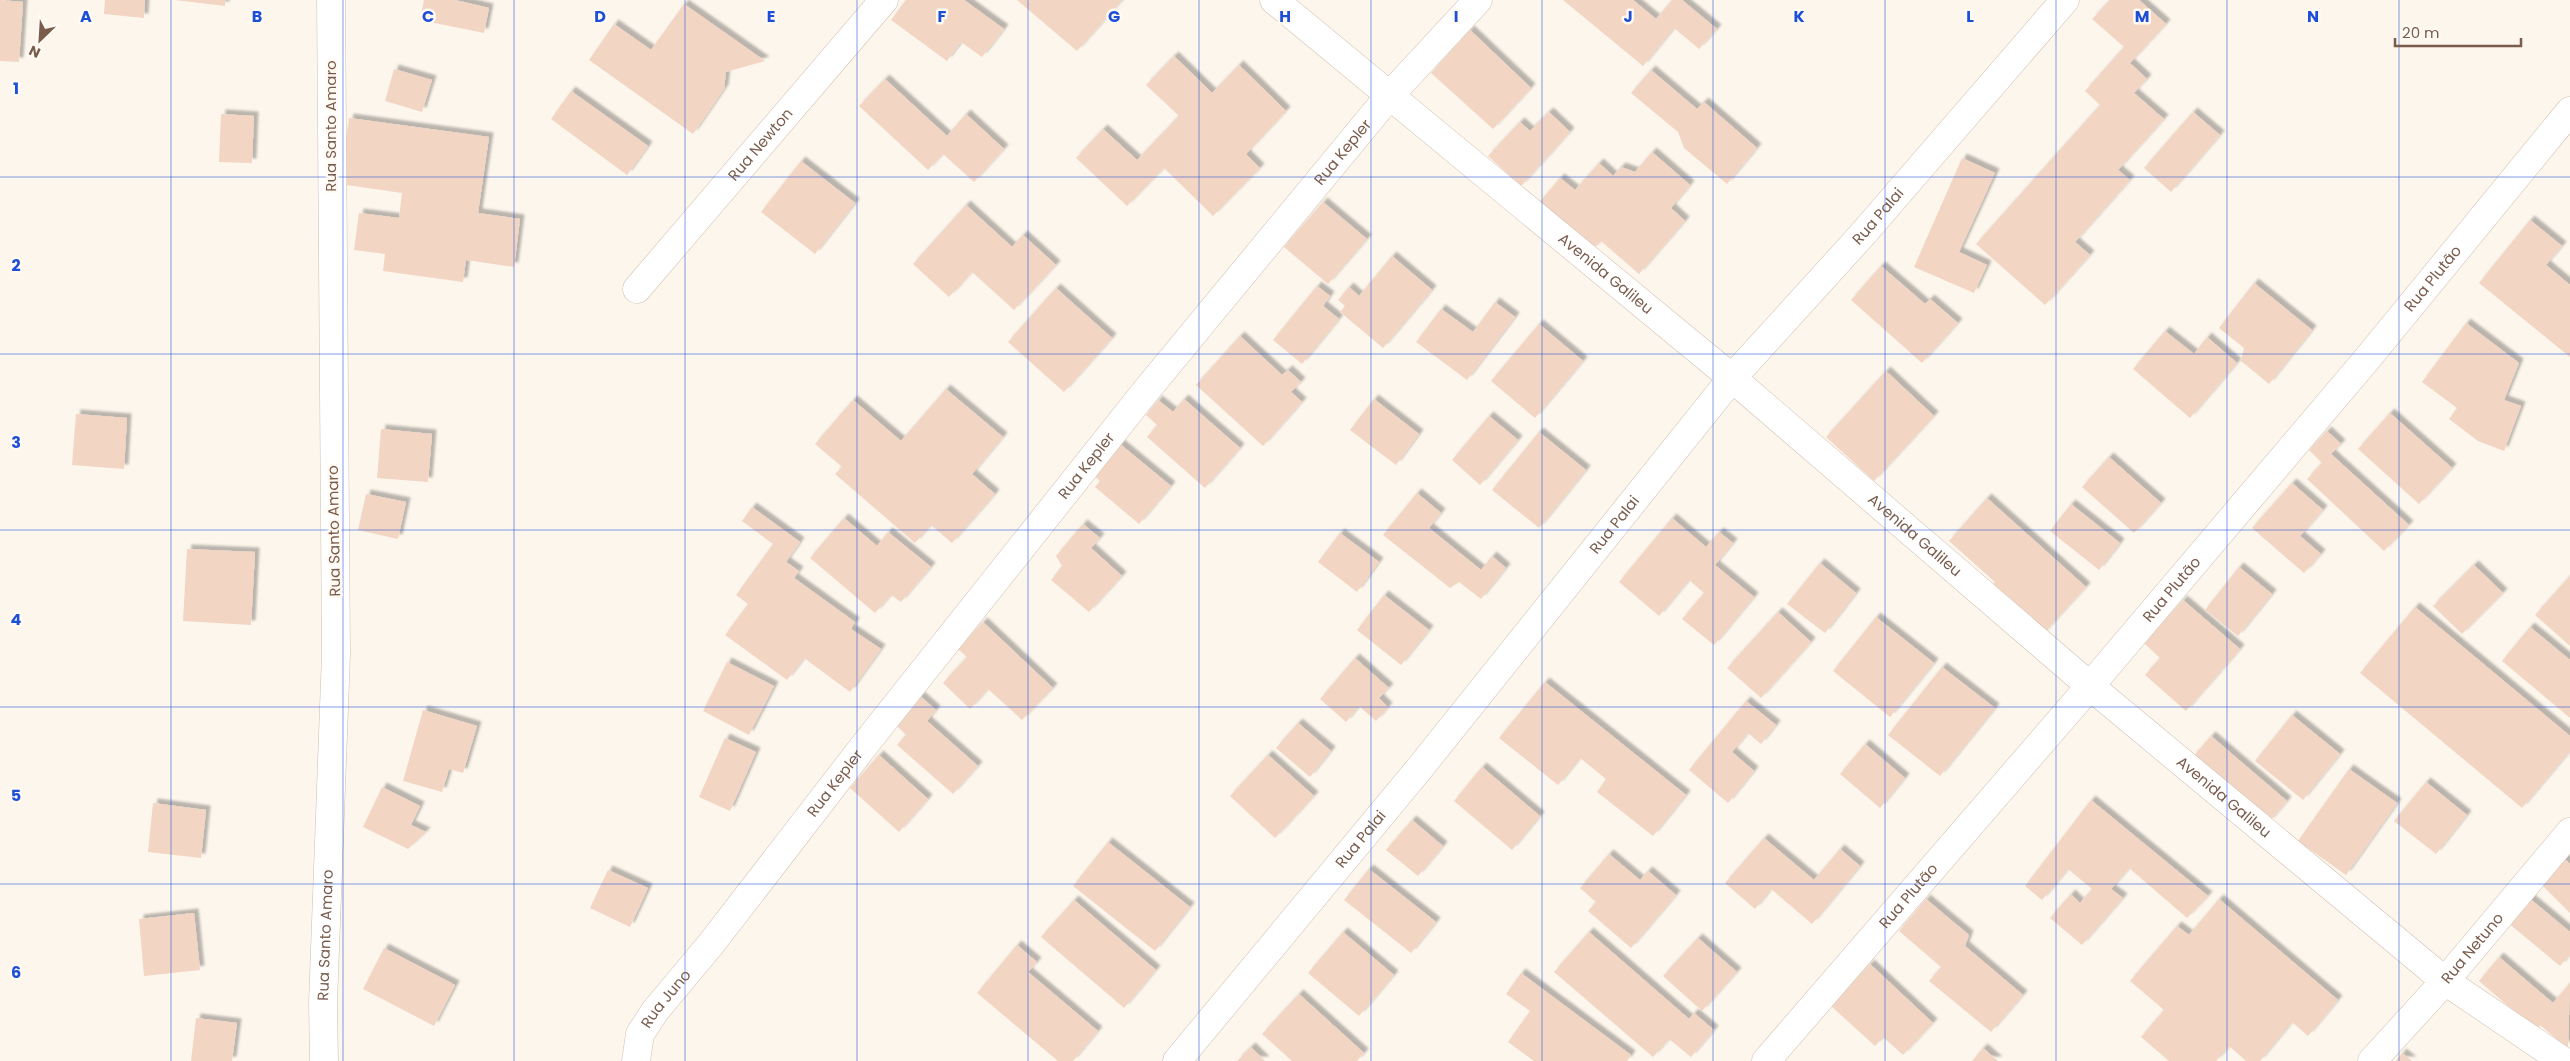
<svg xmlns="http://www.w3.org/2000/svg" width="2570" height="1061" viewBox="0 0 2570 1061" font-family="Poppins,sans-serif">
<defs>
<filter id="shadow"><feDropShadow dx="4.5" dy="-4.5" stdDeviation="1" flood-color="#0004"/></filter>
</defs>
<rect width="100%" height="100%" fill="#fdf6ec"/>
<g fill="#f3d5c3" filter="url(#shadow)">
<polygon points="0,0 23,2 19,62 0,61"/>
<polygon points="105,0 145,0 144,18 104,14"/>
<polygon points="175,0 225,0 225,6"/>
<polygon points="424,0 455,0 489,8 484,33 420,20"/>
<polygon points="906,0 964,0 1004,29 982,57 961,42 947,61 891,20"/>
<polygon points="1017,0 1122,0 1077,51"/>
<polygon points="1563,0 1633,0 1656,19 1672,0 1682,0 1717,29 1699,49 1674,28 1643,66"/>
<polygon points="2110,0 2139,0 2166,24 2130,63 2147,79 2134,93 2164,119 2118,170 2130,180 2075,242 2090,255 2045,305 1976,244 2100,105 2085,91 2124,47 2092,19"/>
<polygon points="684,4 765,61 726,72 724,89 693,134 589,60 614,24 651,50"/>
<polygon points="1470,30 1531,88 1493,129 1431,73"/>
<polygon points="1174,56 1212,93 1239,65 1286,111 1246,154 1260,168 1213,216 1164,168 1127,206 1076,158 1103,129 1137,160 1179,116 1146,85"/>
<polygon points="394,69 432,80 422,112 385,101"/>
<polygon points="1651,70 1697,109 1704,102 1757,148 1727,184 1684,148 1678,132 1631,93"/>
<polygon points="885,79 947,136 966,114 1004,149 974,182 943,154 928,170 859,106"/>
<polygon points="571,91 648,146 627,175 551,119"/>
<polygon points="1549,112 1570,132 1521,186 1488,156 1520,122 1530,131"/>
<polygon points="2193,112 2220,135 2171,192 2144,168"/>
<polygon points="221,114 254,116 252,163 219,162"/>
<polygon points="349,118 489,137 478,213 520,219 514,267 466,260 463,282 383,271 385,254 354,250 359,213 399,218 402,193 340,184"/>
<polygon points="1652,152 1690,185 1671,208 1685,221 1639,274 1601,241 1593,249 1539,203 1560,178 1575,190 1599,163 1613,176 1621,167 1635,172"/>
<polygon points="1962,158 1995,173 1959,252 1987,265 1974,293 1914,267"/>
<polygon points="801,161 855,203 815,254 761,212"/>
<polygon points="1323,202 1367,239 1328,284 1284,247"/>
<polygon points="966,205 1012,247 1023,235 1056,265 1014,310 972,272 949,297 913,264"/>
<polygon points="2530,220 2562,246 2546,265 2570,285 2570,357 2479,283"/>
<polygon points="1392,256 1432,290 1383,348 1340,312 1345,306 1338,300 1349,287 1359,296"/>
<polygon points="1881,266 1925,304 1930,299 1958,323 1922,363 1851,300"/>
<polygon points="2254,283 2312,330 2269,384 2241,361 2244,348 2219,328"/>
<polygon points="1317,286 1330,296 1323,306 1339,319 1302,364 1273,340"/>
<polygon points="1056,288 1112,338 1064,392 1008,342"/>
<polygon points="1495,302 1515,317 1467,380 1416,342 1441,309 1473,332"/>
<polygon points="2466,323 2519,363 2504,400 2521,406 2504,451 2478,441 2449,419 2457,408 2422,382"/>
<polygon points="1539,324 1583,361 1535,418 1491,381"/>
<polygon points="2165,331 2194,354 2207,337 2237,363 2190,418 2133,369"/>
<polygon points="1240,336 1282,375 1288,370 1301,382 1291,392 1302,402 1263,446 1196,385"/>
<polygon points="1886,371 1934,416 1874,481 1826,437"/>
<polygon points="946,389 1003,437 972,474 995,494 952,543 931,525 915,543 835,474 842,467 815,444 853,400 901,441"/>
<polygon points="1184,399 1240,448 1205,488 1147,437 1157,425 1146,415 1158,400 1173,412"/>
<polygon points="1374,399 1419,434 1396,465 1350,430"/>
<polygon points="2390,413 2452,468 2419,504 2358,449"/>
<polygon points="76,414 127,418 124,469 72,465"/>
<polygon points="1489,416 1518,440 1480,485 1452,460"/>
<polygon points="381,429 432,434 428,482 377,478"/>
<polygon points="2327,431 2341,444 2331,454 2409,525 2384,551 2307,479 2322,463 2309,450"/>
<polygon points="1539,432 1586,470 1539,528 1492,490"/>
<polygon points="1120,444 1171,486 1139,524 1095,487 1100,481 1094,476"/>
<polygon points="2109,457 2161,503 2134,533 2082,487"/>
<polygon points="2292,483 2323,510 2300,536 2321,554 2304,573 2252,528"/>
<polygon points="1417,493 1441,513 1429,528 1481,570 1492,556 1506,568 1481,599 1459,582 1450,588 1383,535"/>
<polygon points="366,494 406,502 398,539 358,530"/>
<polygon points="1987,498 2086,587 2041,636 1989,590 1995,582 1949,541"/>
<polygon points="2071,504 2120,543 2099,570 2050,531"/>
<polygon points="752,507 800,542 786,562 799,571 794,578 855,622 851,629 881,649 850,692 804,658 787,680 725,635 748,604 736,595 773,544 742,521"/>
<polygon points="844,518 877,546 888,532 931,567 901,602 891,595 875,613 810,558"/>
<polygon points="1672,518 1706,547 1719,532 1733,543 1715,565 1754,597 1714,645 1682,619 1704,593 1689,580 1659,616 1619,582"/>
<polygon points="1083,524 1100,538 1091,548 1122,576 1089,612 1051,580 1062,566 1056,556"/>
<polygon points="1340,533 1379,562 1357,592 1318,562"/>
<polygon points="187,549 255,552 251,625 183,621"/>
<polygon points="1820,563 1856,593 1825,633 1787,604"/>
<polygon points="2474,565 2503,593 2462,634 2433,606"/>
<polygon points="2239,567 2272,594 2238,636 2205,610"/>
<polygon points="2570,576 2570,646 2535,615"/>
<polygon points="1384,595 1429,630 1401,665 1357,630"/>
<polygon points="2183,600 2240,649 2186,711 2145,675 2160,658 2144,643"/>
<polygon points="2415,607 2570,736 2570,751 2522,808 2360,673"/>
<polygon points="1778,612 1811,642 1761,698 1727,668"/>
<polygon points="1876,617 1934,663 1890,717 1833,671"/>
<polygon points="983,622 1053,688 1022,720 988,689 970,709 943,683 967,657 958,649"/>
<polygon points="2530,627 2570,660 2570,718 2502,661"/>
<polygon points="1355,658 1389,688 1379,698 1388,707 1376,721 1359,706 1346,722 1320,699"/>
<polygon points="727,662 774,686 749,735 703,711"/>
<polygon points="1942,667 1995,708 1940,776 1888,735"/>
<polygon points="1545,682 1686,795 1653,836 1597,792 1606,779 1580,758 1558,785 1499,738"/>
<polygon points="920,696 936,710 927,721 978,766 953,794 897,745 906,735 895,724"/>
<polygon points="1746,701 1776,725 1761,744 1748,733 1732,752 1754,771 1728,803 1689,770"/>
<polygon points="423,710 477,726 463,773 449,769 442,792 403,781"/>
<polygon points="2292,715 2340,754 2303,800 2255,761"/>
<polygon points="1298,723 1331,751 1310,777 1276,748"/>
<polygon points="2211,736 2287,801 2269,822 2192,758"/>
<polygon points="725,738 756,752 730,811 699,797"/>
<polygon points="1865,744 1905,778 1880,808 1840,774"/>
<polygon points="879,755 928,799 899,832 850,788"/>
<polygon points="1268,755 1314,796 1275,838 1230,796"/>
<polygon points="1482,767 1540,816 1512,850 1454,801"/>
<polygon points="2349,769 2397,803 2346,875 2298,841"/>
<polygon points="2426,782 2467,815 2436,854 2394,821"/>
<polygon points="382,787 420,806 411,825 426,832 408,849 363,827"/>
<polygon points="2091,800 2208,896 2187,918 2129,868 2111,889 2123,898 2082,945 2050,918 2071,894 2080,903 2092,889 2068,869 2042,900 2025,886"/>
<polygon points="153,803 206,810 201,858 148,852"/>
<polygon points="1412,820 1443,846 1418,876 1386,850"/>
<polygon points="1764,838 1814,880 1840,849 1860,866 1812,924 1771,889 1755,909 1725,883"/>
<polygon points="1108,842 1190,907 1155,951 1073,886"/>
<polygon points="1609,854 1640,880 1648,871 1676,895 1631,948 1588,911 1596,902 1580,888"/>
<polygon points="2561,855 2570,864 2570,913 2536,879"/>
<polygon points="1369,869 1436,922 1411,953 1344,900"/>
<polygon points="608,870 648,888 630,927 590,908"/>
<polygon points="2528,897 2570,932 2570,954 2560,966 2507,922"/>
<polygon points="1926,899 1969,935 1965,946 2023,995 1991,1032 1929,981 1941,967 1899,931"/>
<polygon points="2219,899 2338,1000 2308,1036 2292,1022 2260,1061 2246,1061 2229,1046 2216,1061 2169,1061 2141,1037 2164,1010 2130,981 2177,926 2189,935"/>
<polygon points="1074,900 1156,970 1124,1008 1041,937"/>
<polygon points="194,913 200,970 144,976 139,919"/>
<polygon points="1343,932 1394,975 1359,1016 1308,973"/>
<polygon points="1589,932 1689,1019 1694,1013 1714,1030 1691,1057 1669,1039 1653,1057 1554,972"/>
<polygon points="1698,938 1737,972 1702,1011 1663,976"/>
<polygon points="1017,945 1037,962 1028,972 1098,1031 1073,1061 1058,1061 977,993"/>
<polygon points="384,948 455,985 434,1026 363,989"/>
<polygon points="2499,957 2553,1003 2570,983 2568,1049 2540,1025 2536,1030 2479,981"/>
<polygon points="1870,964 1933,1023 1903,1055 1883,1037 1875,1046 1831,1006"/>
<polygon points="1521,973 1631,1055 1627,1061 1534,1061 1508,1042 1530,1011 1506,994"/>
<polygon points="1299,994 1364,1053 1357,1061 1292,1061 1262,1034"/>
<polygon points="196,1018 237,1023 232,1061 191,1061"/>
<polygon points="1251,1047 1265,1061 1237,1061"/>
<polygon points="1983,1048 1998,1061 1972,1061"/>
<polygon points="2402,1053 2412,1061 2396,1061"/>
</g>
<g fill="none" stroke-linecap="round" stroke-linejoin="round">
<g stroke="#d1beb0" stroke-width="29">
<g id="street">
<path id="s1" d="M 1274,0 L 1732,378 L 2090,686 L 2445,981 L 2563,1061"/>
<path id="s2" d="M 637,289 L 884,0"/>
<path id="s3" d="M 324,1061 L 323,1003 L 336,654 L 331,0"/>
<path id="s4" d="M 636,1061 L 640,1034 L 655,1011 L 711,944 L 863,747 L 1145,392 L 1390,95 L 1478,0"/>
<path id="s5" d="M 1177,1061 L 1419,769 L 1732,378 L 1862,235 L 2065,0"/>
<path id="s6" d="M 1766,1061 L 2090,686 L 2367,359 L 2570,111"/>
<path id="s7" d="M 2372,1061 L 2445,981 L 2570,832"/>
</g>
</g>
<use href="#street" stroke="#fff" stroke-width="28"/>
</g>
<path fill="none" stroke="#1d4ed8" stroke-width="1" stroke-opacity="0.55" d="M 171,0 L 171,1061M 343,0 L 343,1061M 514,0 L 514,1061M 685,0 L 685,1061M 857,0 L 857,1061M 1028,0 L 1028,1061M 1199,0 L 1199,1061M 1371,0 L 1371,1061M 1542,0 L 1542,1061M 1713,0 L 1713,1061M 1885,0 L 1885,1061M 2056,0 L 2056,1061M 2227,0 L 2227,1061M 2399,0 L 2399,1061M 0,177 L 2570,177M 0,354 L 2570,354M 0,530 L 2570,530M 0,707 L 2570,707M 0,884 L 2570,884"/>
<g text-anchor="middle" stroke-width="5" stroke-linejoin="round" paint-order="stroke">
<g font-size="15" fill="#7a5c4d" stroke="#fffaf3">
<text transform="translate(331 126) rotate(-90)" y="5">Rua Santo Amaro</text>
<text dy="5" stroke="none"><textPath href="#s2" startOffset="190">Rua Newton</textPath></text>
<text dy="5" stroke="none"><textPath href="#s4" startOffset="1155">Rua Kepler</textPath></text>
<text dy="5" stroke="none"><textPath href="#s5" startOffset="1098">Rua Palai</textPath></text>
<text dy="5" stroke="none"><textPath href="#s1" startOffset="430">Avenida Galileu</textPath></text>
<text dy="5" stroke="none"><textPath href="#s6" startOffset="1028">Rua Plutão</textPath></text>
<text dy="5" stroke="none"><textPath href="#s4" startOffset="750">Rua Kepler</textPath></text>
<text dy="5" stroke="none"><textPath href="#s5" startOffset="692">Rua Palai</textPath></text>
<text transform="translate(334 531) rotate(-91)" y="5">Rua Santo Amaro</text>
<text dy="5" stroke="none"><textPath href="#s1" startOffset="835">Avenida Galileu</textPath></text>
<text dy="5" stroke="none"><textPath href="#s6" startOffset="622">Rua Plutão</textPath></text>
<text dy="5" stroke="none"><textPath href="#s4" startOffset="345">Rua Kepler</textPath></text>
<text dy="5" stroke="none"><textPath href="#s1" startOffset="1240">Avenida Galileu</textPath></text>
<text dy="5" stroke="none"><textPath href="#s5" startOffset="288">Rua Palai</textPath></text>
<text dy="5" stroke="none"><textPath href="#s6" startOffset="218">Rua Plutão</textPath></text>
<text dy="5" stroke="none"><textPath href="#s3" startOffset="126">Rua Santo Amaro</textPath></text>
<text dy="5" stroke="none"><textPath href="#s7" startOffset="151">Rua Netuno</textPath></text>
<text dy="5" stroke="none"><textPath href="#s4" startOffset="71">Rua Juno</textPath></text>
</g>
</g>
<g font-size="16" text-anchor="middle" font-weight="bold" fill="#1d4ed8" stroke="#fffaf3" stroke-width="5" stroke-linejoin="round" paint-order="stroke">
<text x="86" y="22">A</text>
<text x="257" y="22">B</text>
<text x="428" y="22">C</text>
<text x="600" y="22">D</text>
<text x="771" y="22">E</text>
<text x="942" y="22">F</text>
<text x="1114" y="22">G</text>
<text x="1285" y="22">H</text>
<text x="1456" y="22">I</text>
<text x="1628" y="22">J</text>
<text x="1799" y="22">K</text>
<text x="1970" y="22">L</text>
<text x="2142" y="22">M</text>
<text x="2313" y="22">N</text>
<text x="16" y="94">1</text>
<text x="16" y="271">2</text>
<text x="16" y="448">3</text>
<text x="16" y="625">4</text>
<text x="16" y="801">5</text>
<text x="16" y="978">6</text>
</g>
<g transform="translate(40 40) rotate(205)" stroke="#fffaf3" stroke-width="4" paint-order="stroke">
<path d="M0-4L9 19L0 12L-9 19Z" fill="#7a5c4d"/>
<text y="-8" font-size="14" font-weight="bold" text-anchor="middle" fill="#7a5c4d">N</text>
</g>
<path d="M2395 38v8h126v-8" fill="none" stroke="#7a5c4d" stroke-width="2.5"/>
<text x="2402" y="38" font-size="15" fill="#7a5c4d" stroke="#fffaf3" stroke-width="4" paint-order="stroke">20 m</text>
</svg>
